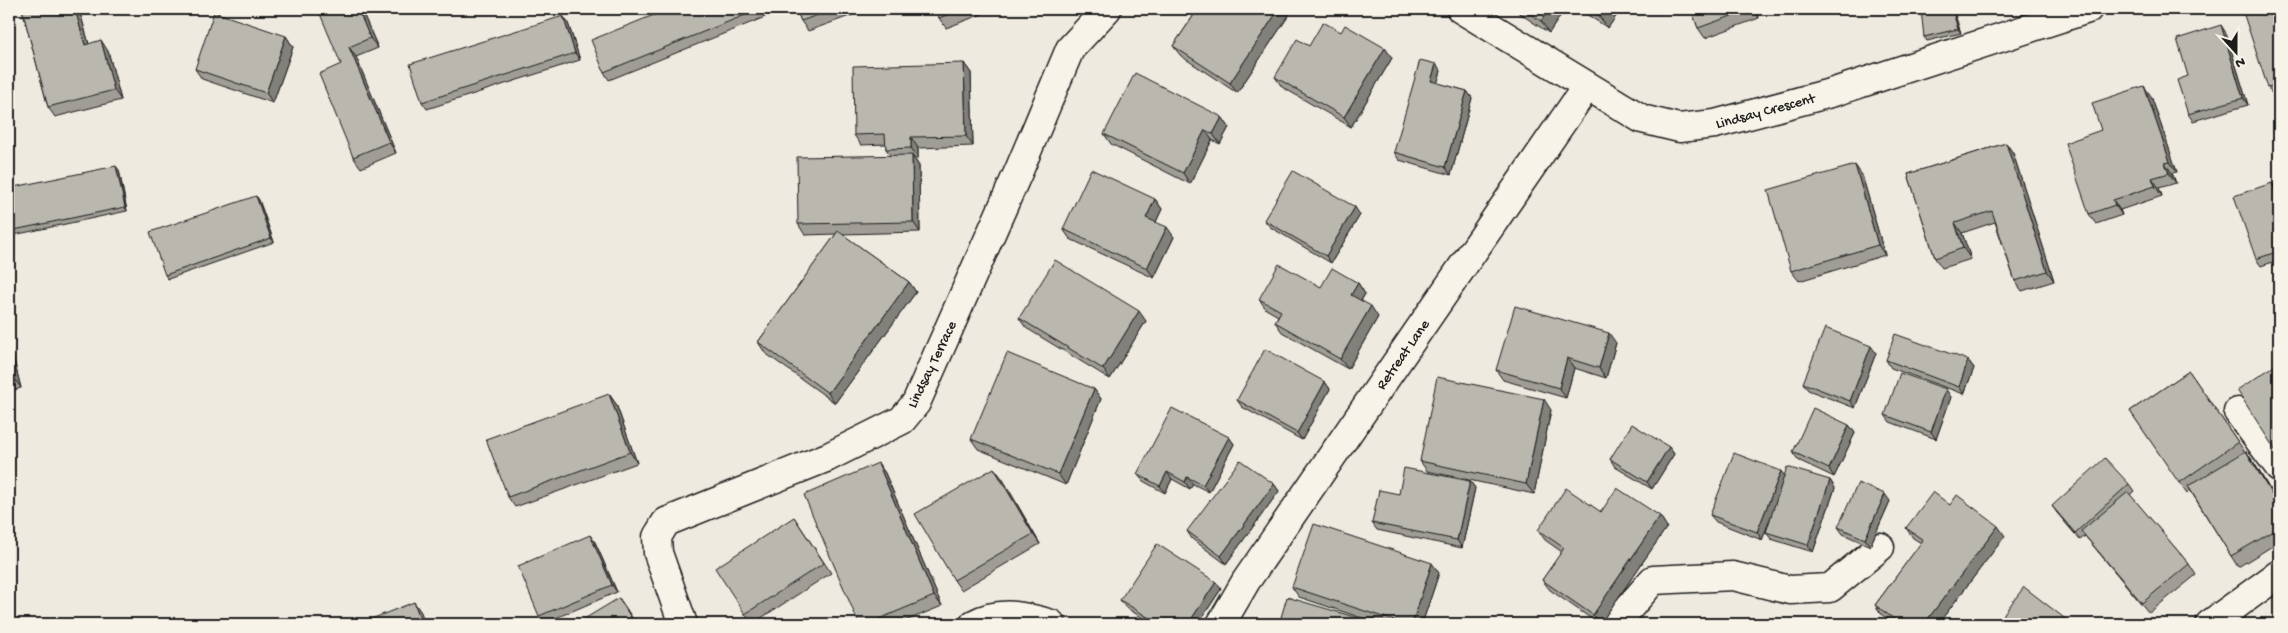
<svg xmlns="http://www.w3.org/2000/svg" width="2288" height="633" viewBox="0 0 2288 633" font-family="'Gochi Hand',sans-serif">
<rect width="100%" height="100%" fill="#eeeae0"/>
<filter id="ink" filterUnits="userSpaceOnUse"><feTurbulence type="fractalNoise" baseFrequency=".02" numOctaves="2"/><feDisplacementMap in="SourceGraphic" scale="10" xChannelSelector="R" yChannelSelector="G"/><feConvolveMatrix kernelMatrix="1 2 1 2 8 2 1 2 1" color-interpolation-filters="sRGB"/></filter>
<g filter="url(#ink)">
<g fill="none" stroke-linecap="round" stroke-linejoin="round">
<g stroke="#1c1c1c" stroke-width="31">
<g id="minor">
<polyline points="1461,9 1642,119 1679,128 1715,124 1834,92 2088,9"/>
<polyline points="2238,412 2279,467"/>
<polyline points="683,624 658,553 657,537 666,522 828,457 902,420 916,403 1020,168 1070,49 1107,9"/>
<path d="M 974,624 C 1000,610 1025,616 1051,624"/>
<polyline points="1221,624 1246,581 1587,86"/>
<polyline points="1615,624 1653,580 1733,576 1790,590 1830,588 1880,547"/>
<polyline points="2210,624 2279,574"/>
</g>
</g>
<use href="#minor" stroke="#f7f3e8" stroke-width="28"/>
</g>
<g fill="#a09d96" stroke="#1c1c1c">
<polygon points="22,9 79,9 89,44 108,51 121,100 55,117 48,107"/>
<polygon points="361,9 378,48 356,57 396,153 361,168 353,157 341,64"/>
<polygon points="669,9 762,9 765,17 609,80 604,72"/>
<polygon points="796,9 856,9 858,13 808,31 801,21"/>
<polygon points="936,9 995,9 946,28 939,18"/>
<polygon points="1198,9 1293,9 1237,93 1181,56 1173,46"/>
<polygon points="1513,9 1565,9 1549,33"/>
<polygon points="1578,9 1621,9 1608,28"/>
<polygon points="1691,9 1756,9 1759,18 1705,38 1698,28"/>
<polygon points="1929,9 1953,9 1961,33 1927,41 1924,37"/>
<polygon points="2279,9 2279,93 2273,95 2268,88"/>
<polygon points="563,16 568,23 580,60 427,109 422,102"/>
<polygon points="1341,32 1385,48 1392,58 1351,127 1282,87 1275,77 1309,46"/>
<polygon points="2226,33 2248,105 2193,121 2188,114 2188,76"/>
<polygon points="286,36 293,47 273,103 202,79 195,69"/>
<polygon points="964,63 971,73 973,146 918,148 918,158 914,158 919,166 920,232 842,234 909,282 916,292 835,403 765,353 758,342 836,234 805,235 798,224 891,156 886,149 886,144 861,145 854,135"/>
<polygon points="1436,64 1441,71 1437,83 1467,91 1472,98 1451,175 1399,160 1394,152"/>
<polygon points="2151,96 2177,172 2172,173 2176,183 2159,188 2162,196 2120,210 2122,215 2096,224 2089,214 2101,130"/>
<polygon points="1222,117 1229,127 1220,144 1212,140 1190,184 1111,144 1104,134"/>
<polygon points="2006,143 2013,153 2054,281 2022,291 2015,281 1995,222 1962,233 1971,259 1942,268 1935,258 1908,174"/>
<polygon points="119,170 127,211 9,236 9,188"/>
<polygon points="1862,175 1885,255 1799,281 1791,271"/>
<polygon points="2272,183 2278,190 2279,195 2279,260 2261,266 2256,259"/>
<polygon points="256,196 259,200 274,242 168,279 165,275"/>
<polygon points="1155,199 1162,209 1156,222 1174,237 1154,278 1070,239 1063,229"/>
<polygon points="1360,215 1331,263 1270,227 1264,220"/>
<polygon points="1358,283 1365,294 1361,301 1378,317 1348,369 1282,332 1275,322 1278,316 1266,309 1259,299 1321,287"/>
<polygon points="1019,318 1146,321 1110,379 1026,328"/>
<polygon points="9,341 21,388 9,392"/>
<polygon points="1616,343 1606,378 1574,368 1566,398 1503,380 1496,370"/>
<polygon points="1876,353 1855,408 1808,390 1803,383"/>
<polygon points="1886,360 1968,360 1974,368 1964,394 1891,368"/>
<polygon points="2189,371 2245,452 2246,451 2253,461 2279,505 2279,542 2238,567 2231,556 2190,490 2187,493 2130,411"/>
<polygon points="1325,382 1330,389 1302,440 1242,407 1237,400"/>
<polygon points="1094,389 1101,399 1066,485 978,449 971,439"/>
<polygon points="609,394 616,404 637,463 515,507 508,497"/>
<polygon points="1951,397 1936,439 1890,422 1885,415"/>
<polygon points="1551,410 1534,494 1427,471 1420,461"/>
<polygon points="1849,425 1855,433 1834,477 1798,460 1793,452"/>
<polygon points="1229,437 1234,444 1209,492 1193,484 1190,489 1172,479 1165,493 1143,481 1137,474"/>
<polygon points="1669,447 1674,454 1652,489 1615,467 1610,459"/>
<polygon points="878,463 885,473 942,606 898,624 859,624"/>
<polygon points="1784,476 1830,480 1835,488 1813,552 1771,539 1766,532 1771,517 1762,540 1716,522 1710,515"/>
<polygon points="1002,478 1040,544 961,590 954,580"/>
<polygon points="1470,481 1475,488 1462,548 1377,530 1372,523 1399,494"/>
<polygon points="1274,484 1279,491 1226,564 1192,539 1187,531"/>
<polygon points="2129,484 2134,491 2130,495 2189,564 2196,575 2149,613 2085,536 2080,540 2057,513 2052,506"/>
<polygon points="1890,501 1870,546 1843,534 1838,527"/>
<polygon points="1950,505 2005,536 1938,624 1895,624 1882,615 1875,605 1921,543 1913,538 1906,528"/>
<polygon points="1601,512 1660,516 1667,527 1600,624 1599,624 1550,590 1542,580 1562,552 1545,540 1538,530"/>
<polygon points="794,517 831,573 752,624 745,614"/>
<polygon points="595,542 617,592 544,623 539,616"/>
<polygon points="1439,573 1422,624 1380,624 1299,597 1292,587"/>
<polygon points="1221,589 1198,624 1152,624 1125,607 1120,600"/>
</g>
<g fill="#82807a" stroke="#1c1c1c">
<polygon points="75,9 79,9 92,55 85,45"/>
<polygon points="358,9 361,9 378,48 370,38"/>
<polygon points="760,9 762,9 765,17"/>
<polygon points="1279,9 1293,9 1237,93 1230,83"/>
<polygon points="1549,9 1565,9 1549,33 1541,21"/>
<polygon points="1604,9 1621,9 1608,28 1599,16"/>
<polygon points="1753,9 1756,9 1759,18"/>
<polygon points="1952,9 1953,9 1961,33 1958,29"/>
<polygon points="563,16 568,23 580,60 575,53"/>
<polygon points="2221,25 2226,33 2248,105 2243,98"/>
<polygon points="286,36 293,47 273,103 266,93"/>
<polygon points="101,40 108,51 121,100 114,90"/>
<polygon points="349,47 356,57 396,153 389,142"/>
<polygon points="1385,48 1392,58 1351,127 1344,117"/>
<polygon points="964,63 971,73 973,146 966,136"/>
<polygon points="1436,64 1441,71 1436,88 1431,81"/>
<polygon points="2144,86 2151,96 2177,172 2170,162"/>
<polygon points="1467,91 1472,98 1451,175 1445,167"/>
<polygon points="1222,117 1229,127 1220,144 1213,134"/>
<polygon points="1205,130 1212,140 1190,184 1183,173"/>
<polygon points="911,137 918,148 918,158 911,148"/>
<polygon points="2006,143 2013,153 2054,281 2047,271"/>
<polygon points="912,155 919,166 920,232 913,222"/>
<polygon points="2165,163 2172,173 2176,183 2169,173"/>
<polygon points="1855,165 1862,175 1885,255 1878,245"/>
<polygon points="116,166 119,170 127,211 125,207"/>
<polygon points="2152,178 2159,188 2162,196 2155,186"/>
<polygon points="2272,183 2278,190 2279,195 2279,202"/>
<polygon points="256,196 259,200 274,242 271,238"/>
<polygon points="1155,199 1162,209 1153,228 1146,218"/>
<polygon points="2113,200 2120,210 2122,215 2115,205"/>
<polygon points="1355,207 1360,215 1331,263 1326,256"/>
<polygon points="1955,223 1962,233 1971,259 1963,248"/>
<polygon points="1167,227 1174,237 1154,278 1147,268"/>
<polygon points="909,282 916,292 835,403 828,393"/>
<polygon points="1358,283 1365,294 1358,305 1351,295"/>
<polygon points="1371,306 1378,317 1348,369 1340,359"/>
<polygon points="1139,311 1146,321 1110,379 1103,369"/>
<polygon points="1609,333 1616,343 1606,378 1599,368"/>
<polygon points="9,341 21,388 14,378 9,358"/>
<polygon points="1871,346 1876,353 1855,408 1850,401"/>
<polygon points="1567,358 1574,368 1566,398 1559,388"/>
<polygon points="1968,360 1974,368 1964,394 1959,387"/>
<polygon points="1325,382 1330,389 1302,440 1297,433"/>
<polygon points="1094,389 1101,399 1066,485 1058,474"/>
<polygon points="1946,389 1951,397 1936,439 1931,432"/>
<polygon points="609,394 616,404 637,463 630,452"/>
<polygon points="1544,399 1551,410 1534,494 1526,484"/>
<polygon points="1849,425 1855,433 1834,477 1829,469"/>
<polygon points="1229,437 1234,444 1209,492 1203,485"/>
<polygon points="1669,447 1674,454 1652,489 1647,482"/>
<polygon points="2246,451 2253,461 2279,505 2279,507"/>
<polygon points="878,463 885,473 942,606 934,596"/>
<polygon points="994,468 1002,478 1040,544 1033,534"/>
<polygon points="1781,471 1786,478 1762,540 1757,532"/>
<polygon points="1167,472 1172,479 1165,493 1160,486"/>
<polygon points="1187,477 1193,484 1190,489 1185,482"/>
<polygon points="1830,480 1835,488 1813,552 1808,545"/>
<polygon points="1470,481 1475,488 1462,548 1457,540"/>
<polygon points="1274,484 1279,491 1226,564 1221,556"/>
<polygon points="1885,494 1890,501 1870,546 1865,539"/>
<polygon points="1660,516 1667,527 1600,624 1593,615"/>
<polygon points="1998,526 2005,536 1938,624 1924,624"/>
<polygon points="590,535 595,542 617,592 612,585"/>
<polygon points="1432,563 1439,573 1422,624 1412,624"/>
<polygon points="1216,582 1221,589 1198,624 1188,624"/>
<polygon points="619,598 626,608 636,624 635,624"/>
<polygon points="414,602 421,612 425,624 422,624"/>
</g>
<g fill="#bab7af" stroke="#1c1c1c">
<polygon points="22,9 75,9 85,45 101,40 114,90 48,107"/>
<polygon points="318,9 358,9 370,38 349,47 389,142 353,157 319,74 341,64"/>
<polygon points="669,9 760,9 604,72 591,40"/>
<polygon points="796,9 834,9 801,21"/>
<polygon points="936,9 962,9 939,18"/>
<polygon points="1198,9 1279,9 1230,83 1173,46"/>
<polygon points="1523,9 1549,9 1541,21"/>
<polygon points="1588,9 1604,9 1599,16"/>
<polygon points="1691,9 1751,9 1698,28"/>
<polygon points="1929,9 1952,9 1958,29 1924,37 1921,10"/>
<polygon points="2242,9 2279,9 2279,84 2268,88"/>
<polygon points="214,12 286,36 266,93 195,69"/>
<polygon points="563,16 575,53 422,102 410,64"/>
<polygon points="1323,22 1341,32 1345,25 1385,48 1344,117 1275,77 1297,39 1309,46"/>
<polygon points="2221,25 2243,98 2188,114 2177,80 2188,76 2177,39"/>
<polygon points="1420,60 1436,64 1431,81 1467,91 1445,167 1394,152"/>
<polygon points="964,63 966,136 911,137 911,148 886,149 885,134 854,135 853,66"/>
<polygon points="1135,73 1222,117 1213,134 1205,130 1183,173 1104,134"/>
<polygon points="2144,86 2170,162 2165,163 2169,173 2152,178 2155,186 2113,200 2115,205 2089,214 2065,143 2101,130 2092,103"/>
<polygon points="2006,143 2047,271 2015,281 1992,211 1955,223 1963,248 1935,258 1908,174"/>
<polygon points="912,155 913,222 798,224 797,157"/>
<polygon points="1855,165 1878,245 1791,271 1768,190"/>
<polygon points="116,166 125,207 9,231 9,188"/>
<polygon points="1091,169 1155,199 1146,218 1167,227 1147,268 1063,229"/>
<polygon points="1293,171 1355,207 1326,256 1264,220"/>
<polygon points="2272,183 2279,202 2279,251 2256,259 2234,196"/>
<polygon points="256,196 271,238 165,275 150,232"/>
<polygon points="838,231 909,282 828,393 758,342"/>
<polygon points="1055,260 1139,311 1103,369 1019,318"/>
<polygon points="1279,264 1321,287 1332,268 1358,283 1351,295 1371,306 1340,359 1275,322 1281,311 1259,299"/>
<polygon points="1515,306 1609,333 1599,368 1567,358 1559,388 1496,370"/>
<polygon points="1825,328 1871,346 1850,401 1803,383"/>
<polygon points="1895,334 1968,360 1959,387 1886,360"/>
<polygon points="1265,349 1325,382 1297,433 1237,400"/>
<polygon points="1007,353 1094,389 1058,474 971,439"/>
<polygon points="9,358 14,378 9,380"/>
<polygon points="2279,363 2279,456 2237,390"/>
<polygon points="2189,371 2238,442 2179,483 2130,411"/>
<polygon points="1900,373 1946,389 1931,432 1885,415"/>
<polygon points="1437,377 1544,399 1526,484 1420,461"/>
<polygon points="609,394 630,452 508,497 486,439"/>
<polygon points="1172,408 1229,437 1203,485 1187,477 1185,482 1167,472 1160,486 1137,474"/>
<polygon points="1813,408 1849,425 1829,469 1793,452"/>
<polygon points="1632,424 1669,447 1647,482 1610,459"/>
<polygon points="2246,451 2279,507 2279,528 2231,556 2188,486"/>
<polygon points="1734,453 1781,471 1757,532 1710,515"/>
<polygon points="2105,458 2129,484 2075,533 2052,506"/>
<polygon points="1240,460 1274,484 1221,556 1187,531"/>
<polygon points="878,463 934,596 867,624 859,624 804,495"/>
<polygon points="1787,467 1830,480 1808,545 1766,532"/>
<polygon points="994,468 1033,534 954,580 915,514"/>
<polygon points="1404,468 1470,481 1457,540 1372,523 1379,490 1399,494"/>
<polygon points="1858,483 1885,494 1865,539 1838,527"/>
<polygon points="1566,488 1601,512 1617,488 1660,516 1593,615 1542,580 1564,548 1538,530"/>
<polygon points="1933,492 1950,505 1957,495 1998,526 1924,624 1901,624 1875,605 1923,540 1906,528"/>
<polygon points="2128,492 2189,564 2142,603 2081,531"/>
<polygon points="794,517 824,563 745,614 715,568"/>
<polygon points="1314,524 1432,563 1412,624 1404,624 1292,587"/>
<polygon points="590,535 612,585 539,616 518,566"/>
<polygon points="1157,544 1216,582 1188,624 1159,624 1120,600"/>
<polygon points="2024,587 2072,624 1996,624"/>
<polygon points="1287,597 1378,624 1279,624"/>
<polygon points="619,598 635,624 576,624"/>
<polygon points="414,602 422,624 359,624"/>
</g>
</g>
<g text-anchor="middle" stroke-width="4.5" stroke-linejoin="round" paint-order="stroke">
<g font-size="15" fill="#1c1c1c" stroke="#f7f3e8">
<text transform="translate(1765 110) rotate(-15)" y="5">Lindsay Crescent</text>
<text transform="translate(1402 354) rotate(-55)" y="5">Retreat Lane</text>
<text transform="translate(931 364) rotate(-64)" y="5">Lindsay Terrace</text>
</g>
</g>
<rect width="2288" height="633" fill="none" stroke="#f7f3e8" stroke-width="30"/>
<rect x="15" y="15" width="2258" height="603" fill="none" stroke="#1c1c1c" stroke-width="2" filter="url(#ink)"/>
<g transform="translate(2236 52) rotate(159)" stroke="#f7f3e8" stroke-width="4" paint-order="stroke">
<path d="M0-4L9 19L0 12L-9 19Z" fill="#1c1c1c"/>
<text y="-8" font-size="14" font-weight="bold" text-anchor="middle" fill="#1c1c1c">N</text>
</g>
</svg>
